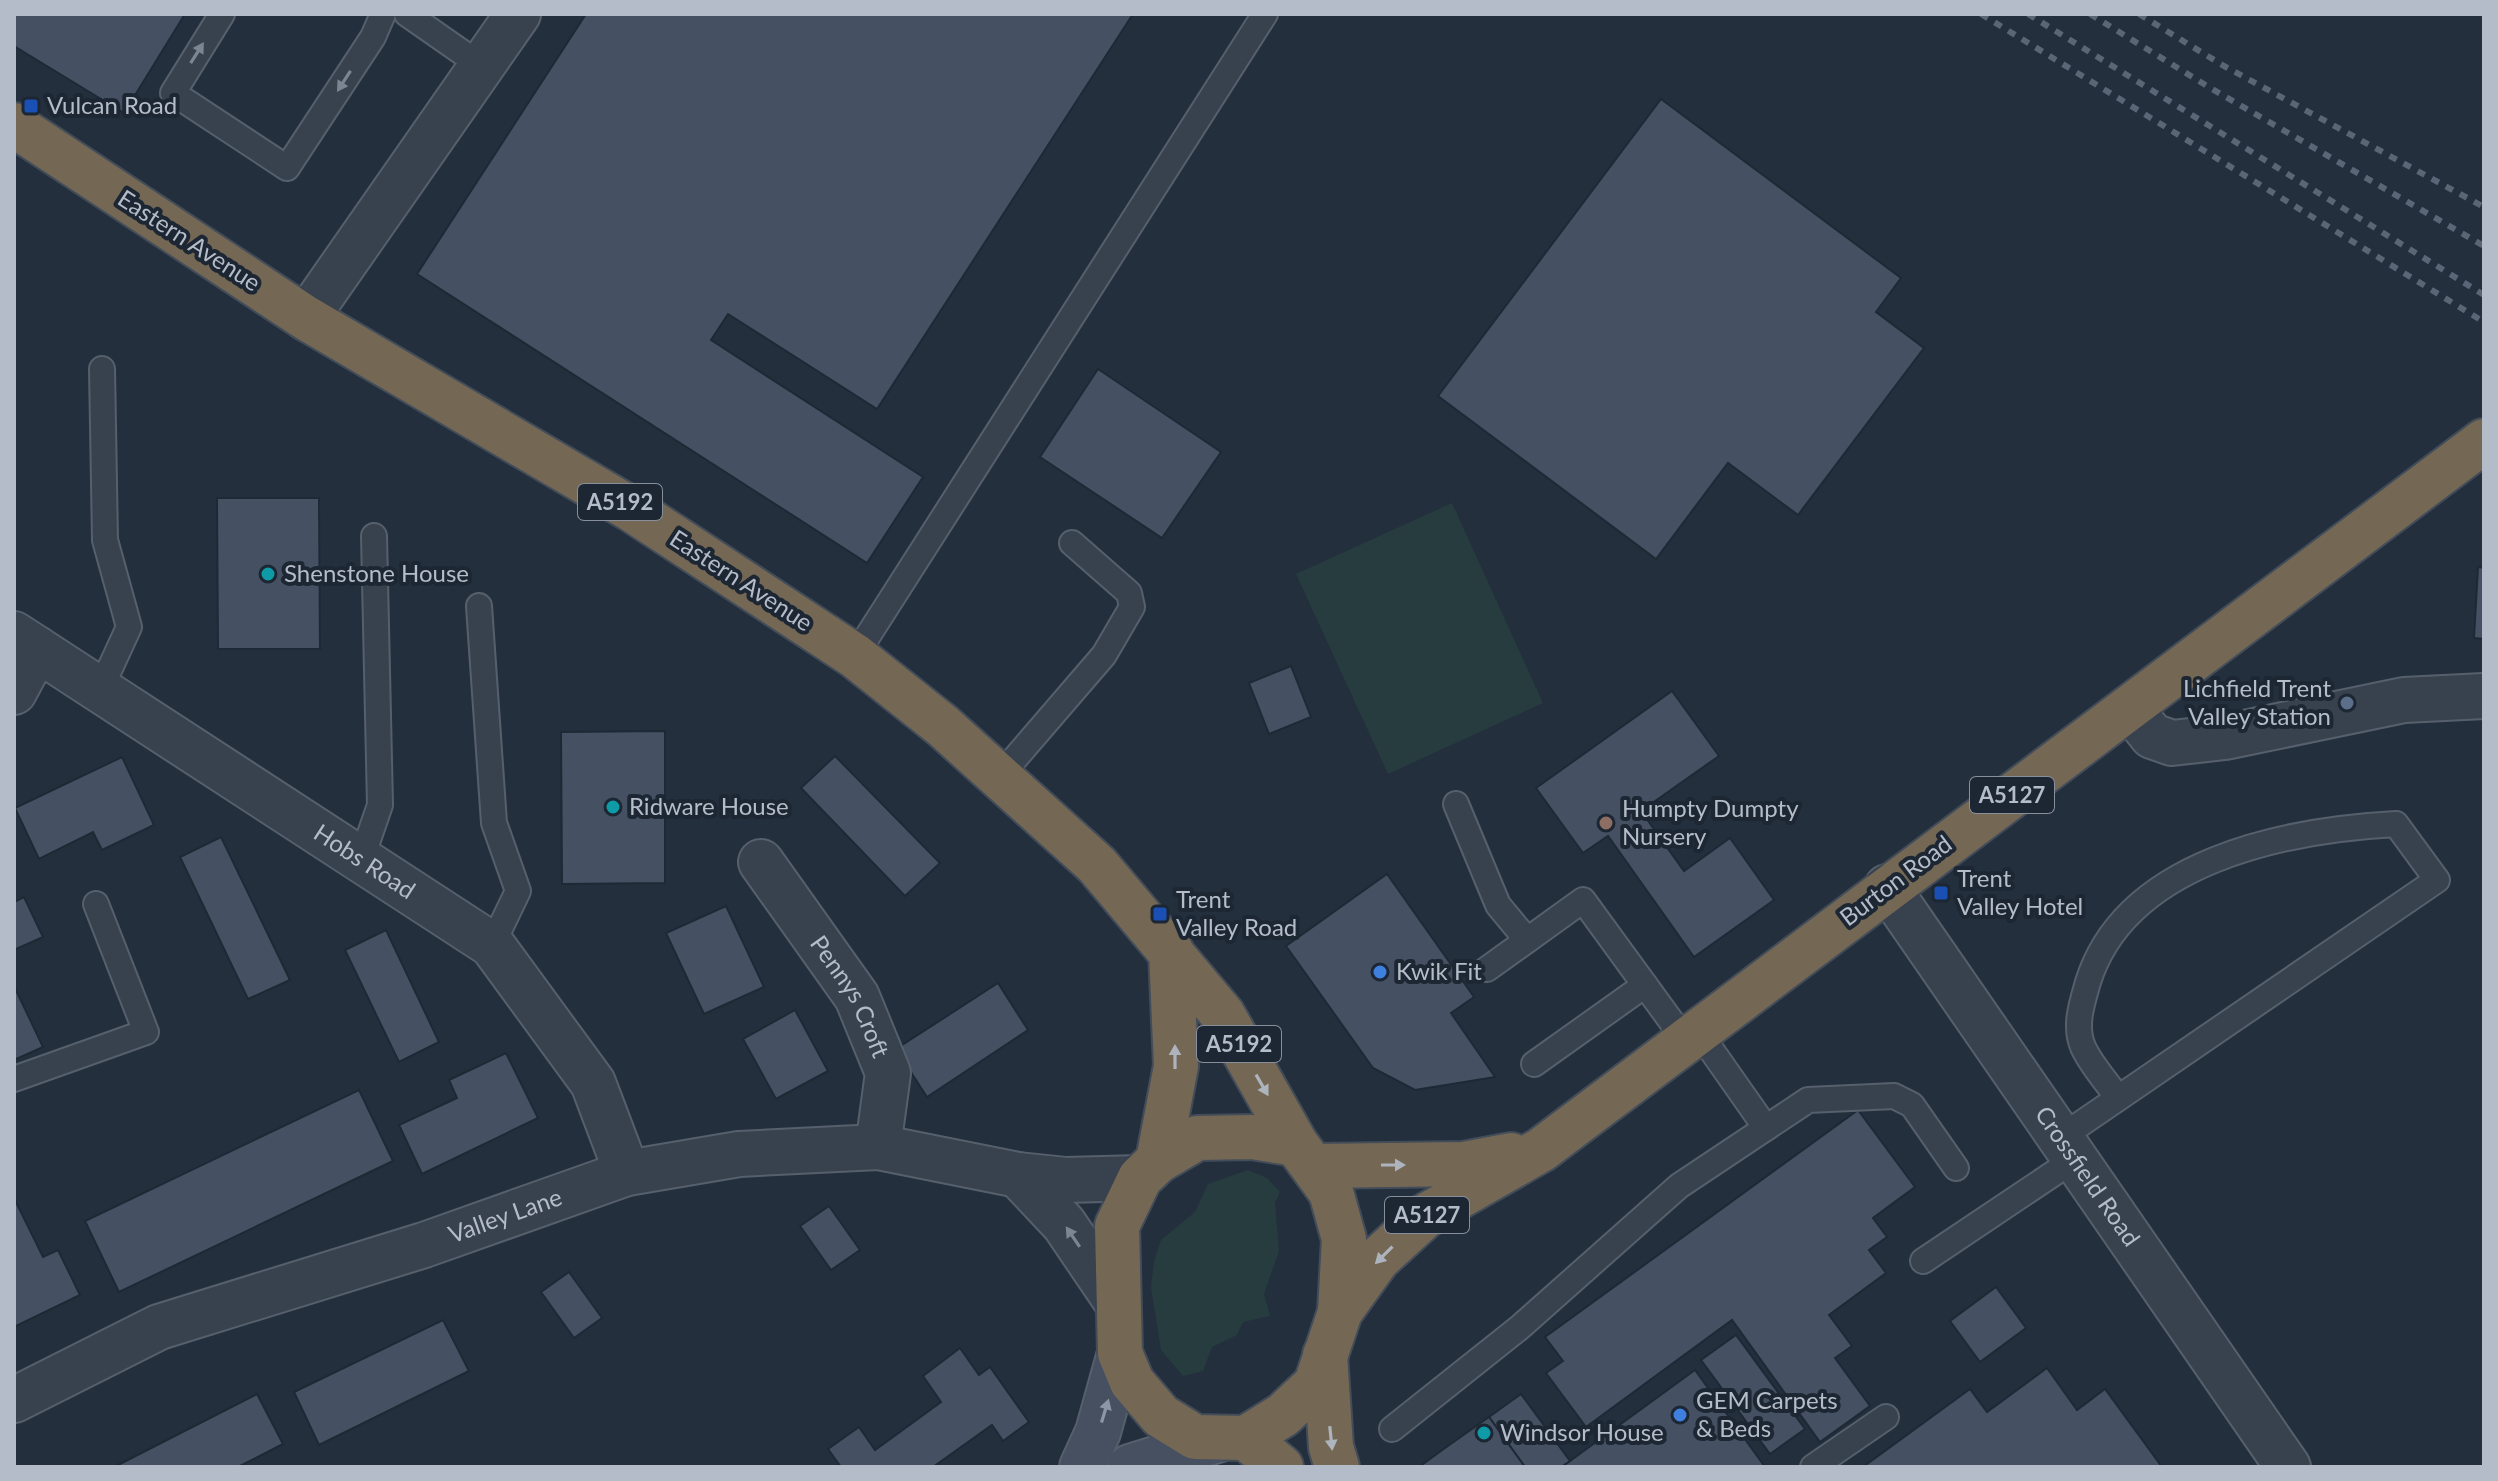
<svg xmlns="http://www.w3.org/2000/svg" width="2498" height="1481" viewBox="0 0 2498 1481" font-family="Lato,sans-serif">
<rect width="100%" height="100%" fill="#242f3e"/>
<g fill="#263c3f">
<polygon points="1452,503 1543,703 1388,774 1296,574"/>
<polygon points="1248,1170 1267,1178 1280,1192 1275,1203 1279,1251 1264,1294 1270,1316 1243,1322 1237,1335 1212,1347 1203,1371 1183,1376 1161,1350 1151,1287 1154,1261 1161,1240 1195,1212 1208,1184"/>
</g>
<g fill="#455162" stroke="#1f2835" stroke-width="2">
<polygon points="14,14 185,14 124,113 14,46"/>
<polygon points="586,14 1133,14 877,409 728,314 711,340 923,477 867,563 417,274"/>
<polygon points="1661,99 1901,278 1876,312 1924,348 1798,515 1728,463 1656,559 1438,396"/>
<polygon points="1098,369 1221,452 1162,538 1040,457"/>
<polygon points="217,498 319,498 320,649 218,649"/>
<polygon points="2478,567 2484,568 2484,639 2474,638"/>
<polygon points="1291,666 1311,717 1269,734 1249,683"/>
<polygon points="1672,691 1719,756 1641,811 1684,871 1730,838 1774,900 1694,957 1608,836 1583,853 1536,788"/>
<polygon points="665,731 665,883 562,884 561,732"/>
<polygon points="835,756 940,863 905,896 801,788"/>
<polygon points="122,757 154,825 102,850 93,832 39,859 15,808"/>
<polygon points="221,837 290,980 248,999 180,857"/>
<polygon points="1387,874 1474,997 1451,1013 1495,1077 1415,1090 1373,1068 1286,946"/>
<polygon points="24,897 43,937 14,950 14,902"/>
<polygon points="726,906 764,987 704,1014 666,933"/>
<polygon points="386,930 439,1042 399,1062 345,950"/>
<polygon points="998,983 1028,1030 927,1097 896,1049"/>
<polygon points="14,986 43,1047 14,1060"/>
<polygon points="795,1010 828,1071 776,1099 743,1039"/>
<polygon points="506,1053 538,1118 422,1174 399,1125 457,1098 449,1080"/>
<polygon points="359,1090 393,1161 119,1292 85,1221"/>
<polygon points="1858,1110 1915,1187 1873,1218 1887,1237 1869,1250 1886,1273 1829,1315 1852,1346 1835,1358 1870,1406 1820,1442 1732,1320 1586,1427 1546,1373 1563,1361 1545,1337"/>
<polygon points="14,1198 43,1257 58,1250 80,1295 14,1327"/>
<polygon points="829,1206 860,1250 831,1270 800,1226"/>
<polygon points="569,1272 602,1318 574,1338 541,1292"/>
<polygon points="1996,1287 2026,1328 1980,1362 1950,1321"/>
<polygon points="443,1320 469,1371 319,1445 294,1392"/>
<polygon points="1736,1335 1805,1429 1770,1454 1701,1360"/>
<polygon points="960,1348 979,1375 990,1367 1029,1422 1003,1441 992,1425 933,1467 841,1467 828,1449 859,1427 875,1450 941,1402 923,1376"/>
<polygon points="2047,1368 2077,1410 2105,1389 2162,1467 1863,1467 1970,1389 1987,1412"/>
<polygon points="1695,1370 1765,1467 1561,1467 1570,1461"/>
<polygon points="257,1394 283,1444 238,1467 114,1467"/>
<polygon points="1521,1394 1570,1461 1561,1467 1525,1467 1489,1417"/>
<polygon points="1489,1417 1525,1467 1419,1467 1445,1448"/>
</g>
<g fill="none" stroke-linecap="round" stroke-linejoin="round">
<g stroke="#565f6c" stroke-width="28">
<g id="lane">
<polyline points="222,14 173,93 287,168 373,37 383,14"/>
<polyline points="407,14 483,67"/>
<polyline points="479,606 494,823 518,891 492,945"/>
<polyline points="855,656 1265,14"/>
<polyline points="100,690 129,627 105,540 102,369"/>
<polyline points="999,777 1104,655 1132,607 1129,593 1072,543"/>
<polyline points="1456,804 1498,905 1527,940"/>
<polyline points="361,860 380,805 374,536"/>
<polyline points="1487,969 1583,900 1685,1040"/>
<polyline points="1698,1031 1766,1128"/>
<polyline points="1534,1064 1645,985"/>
<polyline points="14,1079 146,1032 96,904"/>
<path d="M 2060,1138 L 2437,880 L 2396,824 C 2285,830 2126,861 2088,982 C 2082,1003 2074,1026 2083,1047 C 2091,1065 2107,1082 2118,1098"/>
<polyline points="1923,1261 2075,1159"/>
<polyline points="1392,1429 1519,1328 1679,1186 1808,1100 1894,1096 1912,1105 1956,1168"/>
<polyline points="1813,1467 1886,1417"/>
</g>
</g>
<g stroke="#565f6c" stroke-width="48">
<g id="street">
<polyline points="306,318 518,14"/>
<path id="s1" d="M 14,634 L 492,945 L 593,1083 L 627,1173"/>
<polyline points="14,692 37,649"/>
<polyline points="2130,708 2152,736 2172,743 2225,737 2404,700 2484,696"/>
<path id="s2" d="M 761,862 L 857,997 L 888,1073 L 878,1147"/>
<path id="s3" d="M 1887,887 L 2288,1467"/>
<polyline points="1018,1175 1064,1224 1117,1302"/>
<path id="s4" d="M 14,1400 L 159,1327 L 424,1245 L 627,1173 L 739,1154 L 878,1147 L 1018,1175 L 1066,1180 L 1140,1178"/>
</g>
</g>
<g stroke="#565f6c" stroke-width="48">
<g id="secondary">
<polyline points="1082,1467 1098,1432 1120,1353"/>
<polyline points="1130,1467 1220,1439"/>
</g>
</g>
<g stroke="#434c59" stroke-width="48">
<g id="highway">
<polyline points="14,125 306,318 631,509 855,656 943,726 1097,865 1223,1015 1296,1144 1331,1192 1344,1239 1340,1312"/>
<polyline points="1296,1144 1252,1137 1197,1138 1158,1161 1140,1178 1117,1226 1120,1353 1132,1382 1161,1416 1195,1437 1246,1438 1283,1415 1316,1384 1340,1312 1378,1259 1425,1216 1541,1150 2484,441"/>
<polyline points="1158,1161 1176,1066 1171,951"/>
<polyline points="1315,1166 1463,1164 1511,1155"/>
<polyline points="1325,1355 1331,1447 1337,1467"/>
<polyline points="1246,1438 1281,1467"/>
</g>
</g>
<use href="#lane" stroke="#38414e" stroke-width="24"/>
<use href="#street" stroke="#38414e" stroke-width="44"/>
<use href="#secondary" stroke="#465061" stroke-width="44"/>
<use href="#highway" stroke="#746855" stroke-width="44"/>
<g stroke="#5a6575" stroke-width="6" stroke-dasharray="8 8" stroke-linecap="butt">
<polyline points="1981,14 2484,322"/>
<polyline points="2028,14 2484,295"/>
<polyline points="2090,14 2212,89 2484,246"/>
<polyline points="2139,14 2224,66 2484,207"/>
</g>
</g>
<defs><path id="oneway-solid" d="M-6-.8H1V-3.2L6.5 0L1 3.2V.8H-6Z" transform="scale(2)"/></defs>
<g fill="#7c8592">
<use href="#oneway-solid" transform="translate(197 53) rotate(-58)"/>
<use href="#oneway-solid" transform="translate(344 81) rotate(123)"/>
<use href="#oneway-solid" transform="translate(1073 1237) rotate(-124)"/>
</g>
<g fill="#aeb4bd">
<use href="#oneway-solid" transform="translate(1175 1057) rotate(-90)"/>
<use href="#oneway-solid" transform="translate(1262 1085) rotate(60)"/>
<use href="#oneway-solid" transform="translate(1393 1165)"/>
<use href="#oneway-solid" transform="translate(1384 1255) rotate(135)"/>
<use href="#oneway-solid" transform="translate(1331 1438) rotate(84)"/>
</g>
<use fill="#8e96a5" href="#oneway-solid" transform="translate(1105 1411) rotate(-73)"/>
<g fill="#1a4fb4" stroke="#1d2633" stroke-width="3">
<rect x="23" y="98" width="16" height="16" rx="4"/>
<rect x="1933" y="885" width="16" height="16" rx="4"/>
<rect x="1152" y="906" width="16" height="16" rx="4"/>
</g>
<g fill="#0f9aa8" stroke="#1d2633" stroke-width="3">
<circle cx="268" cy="574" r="8"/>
<circle cx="613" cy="807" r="8"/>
<circle cx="1484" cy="1433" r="8"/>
</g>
<circle fill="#5c6f8a" stroke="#1d2633" stroke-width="3" cx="2347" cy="703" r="8"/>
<circle fill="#8d6e63" stroke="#1d2633" stroke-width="3" cx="1606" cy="823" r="8"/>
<g fill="#3f7fe0" stroke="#1d2633" stroke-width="3">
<circle cx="1380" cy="972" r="8"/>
<circle cx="1680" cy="1415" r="8"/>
</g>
<g text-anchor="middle" stroke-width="8" stroke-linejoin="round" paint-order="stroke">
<g fill="#1d2633" stroke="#878f9c" stroke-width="2">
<rect x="578" y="484" width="84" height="36" rx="6"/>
<rect x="1970" y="777" width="84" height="36" rx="6"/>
<rect x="1197" y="1026" width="84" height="36" rx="6"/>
<rect x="1385" y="1197" width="84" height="36" rx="6"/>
</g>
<g font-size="22" font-weight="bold" fill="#b4bcc9">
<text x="620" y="510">A5192</text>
<text x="2012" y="803">A5127</text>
<text x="1239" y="1052">A5192</text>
<text x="1427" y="1223">A5127</text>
</g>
<g font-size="24" fill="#b4bcc9" stroke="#1d2633" text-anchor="start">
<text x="47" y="114">Vulcan Road</text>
<text x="284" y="582">Shenstone House</text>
<text x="2331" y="697" text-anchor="end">Lichfield Trent<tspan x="2331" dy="28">Valley Station</tspan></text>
<text x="629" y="815">Ridware House</text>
<text x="1622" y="817">Humpty Dumpty<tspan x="1622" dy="28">Nursery</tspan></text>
<text x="1957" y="887">Trent<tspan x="1957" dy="28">Valley Hotel</tspan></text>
<text x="1176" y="908">Trent<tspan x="1176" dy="28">Valley Road</tspan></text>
<text x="1396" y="980">Kwik Fit</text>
<text x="1696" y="1409">GEM Carpets<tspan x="1696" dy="28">&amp; Beds</tspan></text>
<text x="1500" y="1441">Windsor House</text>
</g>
<g font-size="24" fill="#b4bcc9" stroke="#1d2633">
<text transform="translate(189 241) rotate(33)" y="8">Eastern Avenue</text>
<text transform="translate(741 581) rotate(33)" y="8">Eastern Avenue</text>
<text dy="8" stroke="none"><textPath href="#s1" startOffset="418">Hobs Road</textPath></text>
<text transform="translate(1896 881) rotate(-37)" y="8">Burton Road</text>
<text dy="8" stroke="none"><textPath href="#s2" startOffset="162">Pennys Croft</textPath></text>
<text dy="8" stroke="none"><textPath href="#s3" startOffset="352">Crossfield Road</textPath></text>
<text dy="8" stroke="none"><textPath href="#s4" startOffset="526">Valley Lane</textPath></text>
</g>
</g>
<rect width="2498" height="1481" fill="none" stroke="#b4bcc9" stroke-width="32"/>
</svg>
